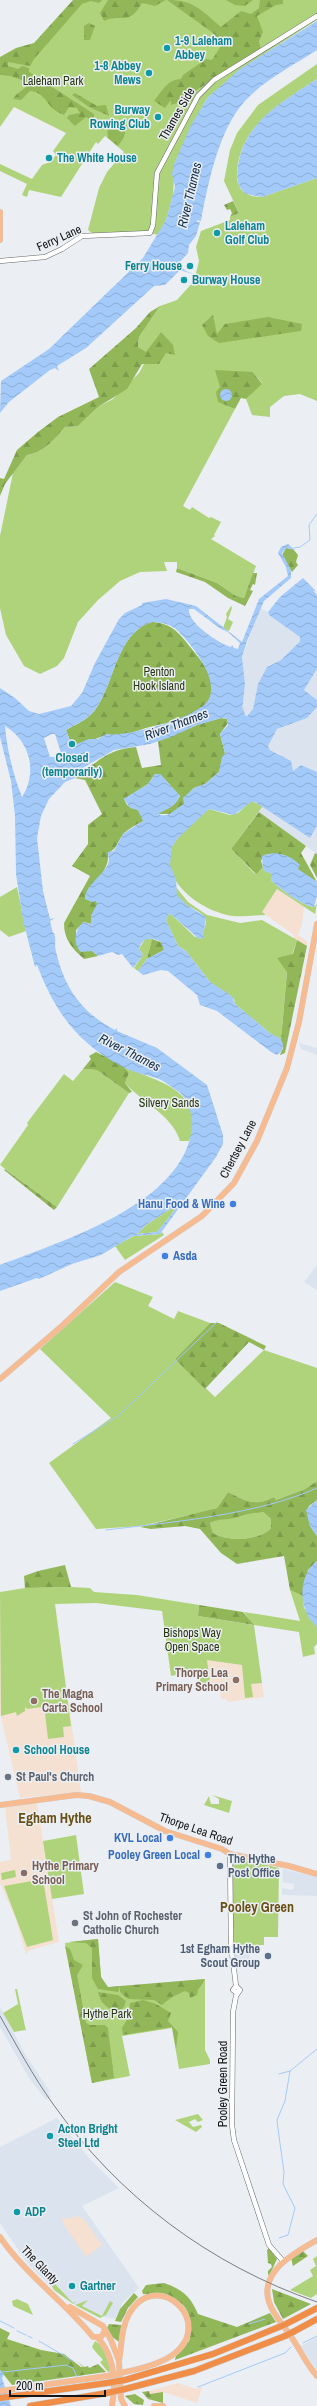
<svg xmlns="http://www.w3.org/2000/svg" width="317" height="2406" viewBox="0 0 317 2406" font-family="'Archivo Narrow',sans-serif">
<defs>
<pattern id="forest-firs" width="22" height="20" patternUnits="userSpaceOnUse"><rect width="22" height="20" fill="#92b758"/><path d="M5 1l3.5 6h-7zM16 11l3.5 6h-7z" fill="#7d9c4c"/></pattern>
<pattern id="water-waves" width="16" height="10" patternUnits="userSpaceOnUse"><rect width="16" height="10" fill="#a3caf9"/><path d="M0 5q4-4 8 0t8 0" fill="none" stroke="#8badd5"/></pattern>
</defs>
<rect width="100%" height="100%" fill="#ebeff3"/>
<g fill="#dbe4ee">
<polygon points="260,608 268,612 269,615 296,633 301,639 281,660 268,666 258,684 253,709 246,716 242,705 245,684 242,657"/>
<polygon points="317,669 317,700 304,690"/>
<polygon points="317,707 317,772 301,765 293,771 280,754 270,750 268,743 277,729 307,718"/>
<polygon points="263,806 310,838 317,826 317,854 259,812"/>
<polygon points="299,1043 317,1048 317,1055 301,1049"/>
<polygon points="317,1265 317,1290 304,1282"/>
<polygon points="283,1869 317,1877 317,1896 282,1895 282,1888 293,1890 294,1884 282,1882"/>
<polygon points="249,1945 250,1960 238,1960 235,1964 235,1946"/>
<polygon points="0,2007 25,2054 50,2092 48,2092 51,2097 46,2100 29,2078 0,2027"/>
<polygon points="57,2118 89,2158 119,2188 82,2206 139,2288 123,2302 115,2319 96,2315 82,2306 80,2308 54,2290 28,2264 0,2223 0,2147"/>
<polygon points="317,2337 317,2371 301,2346"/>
</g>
<g fill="#f5e0d2">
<polygon points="277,889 304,907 302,925 298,935 308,942 307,946 293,938 294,935 262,912"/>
<polygon points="77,2216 84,2219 102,2245 86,2257 61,2220"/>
<polygon points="178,2383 196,2389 202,2387 197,2403 163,2392 150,2395 149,2391"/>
</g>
<g fill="#f4e1d1">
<polygon points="55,1604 81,1792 20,1798 0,1713 0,1608"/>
<polygon points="207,1659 260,1668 264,1697 228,1702 226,1699 221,1699 220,1690 211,1691"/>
<polygon points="37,1803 59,1942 30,1950 26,1954 16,1920 0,1883 0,1862 11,1860 5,1807"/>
</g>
<g fill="#afd37a">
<polygon points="76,0 317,0 317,20 255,60 208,97 203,105 175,162 173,195 166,220 158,235 146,232 92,233 88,230 99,188 107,172 124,152 105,136 98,144 96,142 61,197 29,190 27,197 22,195 27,184 0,171 0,164 32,179 42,165 50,162 56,155 53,151 66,133 14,107 0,127 0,59 34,47"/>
<path d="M 317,64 L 317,79 C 284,101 245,122 238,164 C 237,170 236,177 238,183 C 241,194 251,197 262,197 L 317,178 L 317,401 L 300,394 L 284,396 L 270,407 L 270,417 L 252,415 L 246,399 L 262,383 L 253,372 L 220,387 L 218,401 L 235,409 L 183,506 L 190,510 L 192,507 L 209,518 L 211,517 L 221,522 L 214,535 L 215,536 L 211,539 L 256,566 L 244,598 L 236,596 L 217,583 L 177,568 L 177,562 L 164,562 L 167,571 L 140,572 L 120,581 L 98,600 L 78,622 L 64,658 L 57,666 L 40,674 L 24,666 L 6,635 L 0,608 L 0,536 L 13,473 L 27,455 C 43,453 55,439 65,427 L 78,426 L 98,407 L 113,399 L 139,373 L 161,332 L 146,353 L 138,347 L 139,337 L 160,306 L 177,300 L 194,281 L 199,261 L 196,247 L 201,231 L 230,220 L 230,217 L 239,213 L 224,181 L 230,150 L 237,133 L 258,105 Z"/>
<polygon points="231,606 232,608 228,619 233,622 229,631 223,628 227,617 226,614"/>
<path d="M 251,801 L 263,806 L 231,849 L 255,874 L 263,867 L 263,870 L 273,874 L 271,880 C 280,889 301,905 314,907 L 317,904 L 315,914 L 277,889 L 262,912 L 266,915 C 252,915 240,918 227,915 C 201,909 165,885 170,854 C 173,836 196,819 209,809 L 230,815 L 238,813 Z"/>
<polygon points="17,887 26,931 9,937 0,930 0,897"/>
<path d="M 176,887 L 188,902 L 207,915 L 240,923 L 262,920 L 297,940 L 287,971 L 281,1040 L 271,1034 L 235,1004 L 234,999 L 210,982 L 186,951 L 178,946 L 166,920 L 169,914 L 172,915 L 195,937 L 203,937 C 202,930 208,924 205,918 C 199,906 173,906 176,887 Z"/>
<polygon points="145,939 152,939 147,959 138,971 134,968 143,955 139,949"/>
<path d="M 124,1066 C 152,1081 200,1086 192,1133 C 192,1136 190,1137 189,1141 L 180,1141 C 172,1115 142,1102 125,1083 L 129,1073 Z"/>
<polygon points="83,1069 97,1070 129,1093 57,1207 0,1165 28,1125 27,1123 64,1074 73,1081"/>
<polygon points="172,1208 175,1208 174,1211 157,1232 137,1234 146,1225"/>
<polygon points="162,1232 164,1235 125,1260 115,1246 134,1236 160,1234"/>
<path d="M 115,1282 L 153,1297 L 148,1306 L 174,1319 L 178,1311 L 210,1323 L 175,1359 L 215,1397 L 264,1350 L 317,1368 L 317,1481 L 305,1489 L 276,1500 L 274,1497 C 255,1507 246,1501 228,1492 L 217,1508 L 206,1511 L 141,1526 L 96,1529 L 49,1463 L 111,1418 L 40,1349 Z"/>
<path d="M 251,1512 L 263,1512 L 271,1519 L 271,1528 C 260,1541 227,1542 213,1533 L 210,1523 L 217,1519 L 234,1518 Z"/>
<polygon points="71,1587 90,1588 94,1592 137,1595 199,1605 198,1616 253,1625 244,1612 300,1621 290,1590 303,1596 304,1608 317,1627 317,1644 314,1647 315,1654 303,1657 299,1632 254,1625 262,1683 251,1684 253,1697 245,1698 242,1665 207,1660 211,1690 194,1676 187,1676 186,1673 171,1676 162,1611 96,1603 55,1604 71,1726 63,1727 64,1737 48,1739 45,1713 42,1707 27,1709 25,1707 25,1711 17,1716 16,1712 1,1716 0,1592 25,1588"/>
<polygon points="212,1795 232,1801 229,1813 204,1805 209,1796 211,1804 219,1804 219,1799"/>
<polygon points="76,1835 84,1894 52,1899 43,1841"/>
<polygon points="239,1858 279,1868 278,1937 264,1937 264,1945 235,1946 234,1951 231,1863"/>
<polygon points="15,1870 16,1877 2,1880 1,1873"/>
<polygon points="43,1879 53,1940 27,1947 4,1886"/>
<polygon points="98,1939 101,1977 108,1988 205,1979 205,2050 210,2060 210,2064 179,2069 172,2028 122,2036 130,2076 92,2083 65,1943"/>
<polygon points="15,1989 17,1989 26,2031 25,2030 14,2032 3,2013 18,2004"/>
<polygon points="198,2114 203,2120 198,2122 195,2119 189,2122 193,2127 201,2125 202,2127 196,2132 175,2120"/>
<polygon points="317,2256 317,2294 311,2298 290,2290 313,2276 310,2270 316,2266 313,2259"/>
<polygon points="55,2284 73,2303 77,2301 73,2304 54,2290 52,2286"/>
<polygon points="17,2299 28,2304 33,2315 13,2306 12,2301"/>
<polygon points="88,2300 82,2306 102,2316 110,2301 113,2303 106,2315 100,2318 75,2305"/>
<path d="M 95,2341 L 106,2349 L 111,2371 L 108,2372 L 100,2362 L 103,2360 C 100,2356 95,2352 92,2347 Z"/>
</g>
<g fill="url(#forest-firs)" fill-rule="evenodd">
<path d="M 73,0 L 102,0 L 99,3 L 91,1 L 82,4 L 34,59 L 30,66 L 8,62 L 8,66 L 18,69 L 22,66 L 29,68 L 29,72 L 94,114 L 94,118 L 109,126 L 127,125 L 123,139 L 118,146 L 108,138 L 107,127 L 101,127 L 86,117 L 75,126 L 67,118 L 69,115 L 80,113 L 77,108 L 69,107 L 64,115 C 60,113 55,111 52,108 C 46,101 41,91 30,91 L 21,100 L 13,99 C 18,91 25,90 30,83 L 10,76 L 0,75 L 0,57 L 16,48 L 34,43 Z"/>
<path d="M 108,0 L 166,0 L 155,6 L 142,3 C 128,27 123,13 104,21 L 100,13 Z"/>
<path d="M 167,0 C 194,0 201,10 221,27 L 241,11 L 251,14 L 259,8 L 260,0 L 283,0 L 283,4 L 276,5 L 257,16 L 263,32 L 259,41 L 261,50 L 195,91 L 191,95 L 193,100 L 190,102 L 187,100 L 171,105 L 171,100 L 165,108 L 154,101 C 162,91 168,79 181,79 L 183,75 L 206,59 L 212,60 L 222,44 L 213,33 Z"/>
<polygon points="226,0 253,0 245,6 235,5"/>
<polygon points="89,23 95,26 90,40 84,40 84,26"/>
<polygon points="75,93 97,106 106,105 109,116 89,107 72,95"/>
<polygon points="233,201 239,213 230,217 232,213 230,209 227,210 224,205"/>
<path d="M 160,306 L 139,337 L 138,347 L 146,352 L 161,332 L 173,345 L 175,355 L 166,353 L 159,364 L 142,364 L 127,389 L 98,407 L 78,426 L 65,427 C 55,439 43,453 27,455 L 5,484 L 0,496 L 0,478 L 4,479 L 17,450 L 38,432 L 58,417 L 99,397 L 89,369 L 136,328 L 150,312 Z"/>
<polygon points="213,315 217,334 225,324 268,317 302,324 301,331 219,343 208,336 202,325"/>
<polygon points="215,370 253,372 262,384 246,399 241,398 235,409 218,402 216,392 220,387"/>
<polygon points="286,548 293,549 298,555 296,562 298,565 292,572 282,555"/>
<polygon points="177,568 217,583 236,596 244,598 253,573 257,573 255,585 253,584 250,590 253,591 245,606 228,598 205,582 176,572"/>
<path d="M 152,622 C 172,623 179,633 191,648 C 200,659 212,673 212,688 C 211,718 165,722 143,729 C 134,732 116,740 108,734 C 99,737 82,746 72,746 L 66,730 C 77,724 87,720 95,710 C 115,683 116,633 152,622 Z"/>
<path d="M 221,718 L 227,719 L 228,723 L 220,734 L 225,753 L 219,772 L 205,784 L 194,788 L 184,798 L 184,804 L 171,814 L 158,814 C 168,807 173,809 180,796 L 160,774 L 155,774 L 148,784 L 124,799 L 127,805 L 138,810 L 144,821 C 137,824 130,828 124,833 C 118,840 117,850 108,853 C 110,870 94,882 85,896 L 85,899 L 96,901 L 98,904 L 91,916 L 91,924 L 84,922 L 76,930 L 76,942 L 80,951 L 92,951 L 98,956 L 84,959 C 72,948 64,940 64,923 L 90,876 L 72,866 L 88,844 L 88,825 L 102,814 L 85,780 L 75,778 C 83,768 86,769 95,763 C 109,752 118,749 136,747 L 142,768 L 161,765 L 158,741 L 197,725 Z"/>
<path d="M 259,812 L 306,846 L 301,853 L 317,882 L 297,869 L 299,866 C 288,854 279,852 264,855 L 261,861 L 263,867 L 256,874 L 231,849 Z"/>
<polygon points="315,853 317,854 317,878 310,865"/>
<polygon points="152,939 163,943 164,950 147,959"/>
<polygon points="297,940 307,946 285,1053 280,1055 283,1048 281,1040 287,972 277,958 293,954"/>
<polygon points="96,1052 123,1065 129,1073 125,1083 132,1092 129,1093 97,1070 83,1069 91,1059 89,1056"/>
<polygon points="5,1169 57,1207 54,1210 4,1170"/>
<polygon points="210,1323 219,1323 266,1346 264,1350 249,1342 205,1389 175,1359"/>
<path d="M 317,1481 L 317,1500 L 309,1506 L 307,1511 L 310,1526 L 317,1536 L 317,1561 L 308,1570 L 303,1596 L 290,1590 L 284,1556 L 237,1564 L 221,1553 L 200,1529 L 185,1526 L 151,1529 L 140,1527 L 217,1508 L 228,1492 C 246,1501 255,1507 274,1497 L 276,1500 L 305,1489 ZM 263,1512 L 271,1519 L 271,1528 C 260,1541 227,1542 213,1533 L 210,1523 C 219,1518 226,1520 235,1518 C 246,1514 251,1513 263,1512 Z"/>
<polygon points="65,1565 71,1587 25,1588 24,1576 38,1571"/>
<polygon points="199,1605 243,1612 254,1625 198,1616"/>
<polygon points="98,1939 101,1977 108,1987 205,1979 198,1990 197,1995 190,1998 189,1993 185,1991 172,1997 162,2005 154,2000 128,1999 120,1992 120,1987 118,1992 98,1989 92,1978 92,1948 86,1943 69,1942"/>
<polygon points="65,1946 70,1949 74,1960 83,1965 77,1975 86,2023 90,2025 105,2025 108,2028 114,2078 92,2083"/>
<path d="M 98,1992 L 118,1995 L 126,2001 L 124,2007 L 119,2011 C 108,2010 100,2003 98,1992 Z"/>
<polygon points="143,2000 156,2004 171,2013 168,2021 178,2032 176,2049 172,2027 123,2035 122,2028 128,2018 130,2003"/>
<polygon points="269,2248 277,2259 270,2274 268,2275 268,2271 272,2267 271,2264 268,2263 267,2250"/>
<polygon points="303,2251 308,2256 293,2266 291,2258"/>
<path d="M 164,2283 C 182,2289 191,2297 198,2314 L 237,2327 L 270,2313 L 276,2322 L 175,2360 C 175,2353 185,2346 189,2341 C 191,2337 190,2330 190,2326 C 191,2297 165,2295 143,2294 L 142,2291 L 146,2285 Z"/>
<polygon points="272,2289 311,2304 283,2319 274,2302"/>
<polygon points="134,2293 138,2297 128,2308 121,2322 115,2321 120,2309"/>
<polygon points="109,2324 122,2325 119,2342 111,2336 107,2328"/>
<polygon points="0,2328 10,2333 7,2339 41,2350 64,2354 81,2367 83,2367 77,2361 84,2367 88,2366 89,2368 98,2364 106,2372 12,2385 0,2370"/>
<polygon points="149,2391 150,2394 163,2392 163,2403 148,2399 142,2392"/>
<polygon points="135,2394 144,2400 143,2405 134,2404 125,2396"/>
</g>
<g fill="url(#water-waves)" fill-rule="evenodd">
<path d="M 317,21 L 317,50 C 294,65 264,80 245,101 C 219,129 208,183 201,221 L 197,220 L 197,222 L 200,222 L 196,236 L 189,245 L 188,253 L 178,264 L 186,271 L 196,275 L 180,270 L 165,285 L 154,286 L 86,348 L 57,366 L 59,371 L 55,368 L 50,370 L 9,402 L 0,413 L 1,381 L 49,349 L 143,258 L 166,220 L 175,187 L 172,174 L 174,164 L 191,125 L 208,97 L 240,69 Z"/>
<path d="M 317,79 L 317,178 L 262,197 L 246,194 C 237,187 236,177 238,166 C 245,121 282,102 317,79 Z"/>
<circle cx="226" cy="395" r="6"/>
<path d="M 288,544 L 295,550 L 286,548 L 282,553 L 291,570 L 291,578 L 264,601 L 247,641 L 242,657 L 245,684 L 242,711 L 243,707 L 245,715 L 247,716 L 253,709 L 258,684 L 267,667 L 281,660 L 300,641 L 300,637 L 269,615 L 268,612 L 280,597 L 303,578 L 317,592 L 313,590 L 317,595 L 317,669 L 304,690 L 317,700 L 317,707 L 307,718 L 277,729 L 268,746 L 270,750 L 291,761 L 293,771 L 301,765 L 317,772 L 317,826 L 310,838 L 255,802 L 251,802 L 234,815 L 209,809 L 177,839 L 172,847 L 170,865 L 176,879 L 177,895 L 187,905 L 206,917 L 203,938 L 199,939 L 172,915 L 169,914 L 166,920 L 178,946 L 186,951 L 210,982 L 232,996 L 235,1004 L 271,1034 L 280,1038 L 283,1044 L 282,1051 L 277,1055 L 271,1052 L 217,1011 L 200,1005 L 197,995 L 168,971 L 161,970 L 143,975 L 138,971 L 147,959 L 164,950 L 161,942 C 150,937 143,937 139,949 L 143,955 L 133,968 L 122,954 L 118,955 L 112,952 L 98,956 L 92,951 L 81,952 C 72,944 75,930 83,922 L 91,924 L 91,916 L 97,904 L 96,901 L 92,902 L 85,899 C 85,885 102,877 108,864 C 110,860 108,856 108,852 L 114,851 L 123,834 L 143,821 L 138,810 L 130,808 L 124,799 L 148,784 L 155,774 L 160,774 L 180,796 C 173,809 169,807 158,814 C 170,819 175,808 184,804 L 183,798 L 194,788 L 205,784 L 219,772 L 222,757 L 225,753 L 220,734 L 228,725 L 227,719 L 221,718 L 197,725 L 171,737 L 150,744 L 114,750 L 81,769 L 75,778 L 65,782 L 49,799 L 41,816 L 37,838 L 43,891 L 50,919 L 55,918 L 50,921 L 53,933 L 54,933 C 56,939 55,943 55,947 C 63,985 79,1011 115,1030 L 117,1028 L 117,1031 L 157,1048 L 207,1085 L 223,1135 L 223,1144 L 216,1157 L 160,1234 L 133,1236 L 101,1255 L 72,1264 L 39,1279 L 37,1278 L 0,1291 L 0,1265 C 65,1240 185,1203 192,1127 C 193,1117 188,1098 179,1092 C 173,1088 166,1082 159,1079 C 148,1075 135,1073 125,1068 C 78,1044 56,1014 37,965 L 35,967 L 23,920 L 16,874 L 15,816 L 11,781 L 0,737 L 0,688 L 15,698 L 29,711 L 39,714 L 71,706 L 82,693 L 95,663 L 119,619 L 125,613 L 142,605 L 142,603 L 166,599 L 196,606 L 242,642 L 259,599 L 288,576 L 286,567 L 278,553 L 281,547 ZM 189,609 L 194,609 L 221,629 L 228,632 L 240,643 L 238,649 L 234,648 L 232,645 L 231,647 C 220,644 187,623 189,609 ZM 152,622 C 161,622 171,624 178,631 C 192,645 219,678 209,699 C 200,718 123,738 106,734 L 98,739 L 89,739 L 72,746 L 66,730 C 76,724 87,720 95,710 C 115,683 116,633 152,622 ZM 5,726 C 30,741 38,772 22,797 C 13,774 7,750 5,726 ZM 52,734 L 55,734 L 61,753 L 58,757 L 50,757 L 44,738 ZM 172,1208 L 175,1208 L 174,1211 L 157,1232 L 137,1234 L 146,1225 Z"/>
<path d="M 273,853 C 285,854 292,857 300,865 L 298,869 L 317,882 L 317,896 L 314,907 C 301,905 280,889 271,880 L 272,874 L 263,870 L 262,856 Z"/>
<polygon points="317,1500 317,1536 310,1526 306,1510"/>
<path d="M 317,1561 L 317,1627 C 298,1611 297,1576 317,1561 Z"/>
<polygon points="0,2370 4,2374 2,2378 11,2406 0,2406"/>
</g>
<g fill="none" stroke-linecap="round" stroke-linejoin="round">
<g stroke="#a3caf9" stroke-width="1">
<polyline points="294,548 300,547 310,540 309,525 317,514"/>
<polyline points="73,1444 118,1416 217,1322"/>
<path d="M 106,1530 C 172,1522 257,1515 317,1488"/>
<polyline points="279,2074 290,2071"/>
<polyline points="279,2238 288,2235 295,2208 283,2184 284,2172 278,2129 277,2120 285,2101 290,2071 317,2049"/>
<polyline points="0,2321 14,2328"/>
<polyline points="249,2324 265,2319"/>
<polyline points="17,2331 26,2335"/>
<polyline points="28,2336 32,2338"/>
<polyline points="39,2341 73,2361"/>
<polyline points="303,2343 317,2336"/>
<polyline points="3,2372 66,2365 73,2368 77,2377"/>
<polyline points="198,2387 285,2353 291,2347"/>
</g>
<g stroke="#65686b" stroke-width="5.5">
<g id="minor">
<polyline points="0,261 45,257 62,249 82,236 150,233 153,225 157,173 198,96 214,80 317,16"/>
<polyline points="230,1854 231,1944 236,1986 233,1990 237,1993"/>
<polyline points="236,1986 240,1990 236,1996 233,2012 232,2125 234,2140 269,2245 283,2261"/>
</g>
</g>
<g stroke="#cbcccc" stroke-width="6">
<g id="major">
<polyline points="0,212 0,240"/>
<polyline points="0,1379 63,1325 119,1272 202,1216 234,1183 257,1141 287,1068 299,1022 317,924"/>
<polyline points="0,1805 76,1795 89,1796 110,1802 165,1831 222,1849 230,1854 289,1866 317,1874"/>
<path d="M 0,2237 C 26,2275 65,2302 93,2337 L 101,2337 L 105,2331"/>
<path d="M 317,2240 C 296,2252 259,2271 269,2302 C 273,2315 285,2327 292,2338 C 301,2351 307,2365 317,2376"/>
<polyline points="70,2307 103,2326 111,2340 119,2361 121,2399 125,2406"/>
<path d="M 98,2338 C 115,2357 116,2382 112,2406"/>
<path d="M 119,2361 C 122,2345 121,2328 129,2314 C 156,2266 219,2323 171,2356 C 157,2365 140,2369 125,2372"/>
<polyline points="0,2391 107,2376"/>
<polyline points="154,2406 163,2406"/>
</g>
</g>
<g stroke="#cbcccc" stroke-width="7">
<g id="highway">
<polyline points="286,2324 317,2308"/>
<polyline points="293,2332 317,2319"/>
<polyline points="125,2380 213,2354 279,2327"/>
<polyline points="125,2389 194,2371 285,2336"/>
<polyline points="0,2398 107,2383"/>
<polyline points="30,2406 107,2393"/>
</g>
</g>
<use href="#minor" stroke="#fff" stroke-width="4.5"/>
<use href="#major" stroke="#f6bb91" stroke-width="5.5"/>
<use href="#highway" stroke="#f08d47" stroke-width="6"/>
<path stroke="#7b7d80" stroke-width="1" d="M 0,2016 C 17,2046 33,2076 53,2104 C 119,2197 210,2265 317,2302"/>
<g stroke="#cbcccc" stroke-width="6" stroke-linecap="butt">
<polyline id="major-bridge" points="107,2376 125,2372"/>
</g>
<g stroke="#cbcccc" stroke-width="7" stroke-linecap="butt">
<g id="highway-bridge">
<polyline points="279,2327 286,2324"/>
<polyline points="285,2336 293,2332"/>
<polyline points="107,2383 125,2380"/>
<polyline points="107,2393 125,2389"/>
</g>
</g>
<use href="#major-bridge" stroke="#f6bb91" stroke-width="5.5"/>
<use href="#highway-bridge" stroke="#f08d47" stroke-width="6"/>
</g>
<g fill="#0f9aa8" stroke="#ebeff3" stroke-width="1.5">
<circle cx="167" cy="48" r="4"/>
<circle cx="149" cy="73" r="4"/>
<circle cx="158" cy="117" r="4"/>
<circle cx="49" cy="158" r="4"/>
<circle cx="217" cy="233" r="4"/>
<circle cx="190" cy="266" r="4"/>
<circle cx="184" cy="280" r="4"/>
<circle cx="72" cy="744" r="4"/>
<circle cx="16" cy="1750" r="4"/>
<circle cx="50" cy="2136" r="4"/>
<circle cx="17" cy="2212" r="4"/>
<circle cx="72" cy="2286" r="4"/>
</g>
<g fill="#3f7fe0" stroke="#ebeff3" stroke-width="1.5">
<circle cx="233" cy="1204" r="4"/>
<circle cx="165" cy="1256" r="4"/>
<circle cx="170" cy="1838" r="4"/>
<circle cx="208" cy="1855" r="4"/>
</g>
<g fill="#8d6e63" stroke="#ebeff3" stroke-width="1.5">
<circle cx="236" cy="1680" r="4"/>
<circle cx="34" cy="1701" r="4"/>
<circle cx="24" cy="1873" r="4"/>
</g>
<g fill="#6b7280" stroke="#ebeff3" stroke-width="1.5">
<circle cx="8" cy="1777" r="4"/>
<circle cx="75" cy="1923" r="4"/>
</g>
<g fill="#5c6f8a" stroke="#ebeff3" stroke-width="1.5">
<circle cx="220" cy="1866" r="4"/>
<circle cx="268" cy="1956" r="4"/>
</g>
<g text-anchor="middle" stroke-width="3" stroke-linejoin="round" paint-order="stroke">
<g font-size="12" font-weight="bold" fill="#0d838f" stroke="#ebeff3" text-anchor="start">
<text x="175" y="45">1-9 Laleham<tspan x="175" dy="14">Abbey</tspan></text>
<text x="141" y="70" text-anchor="end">1-8 Abbey<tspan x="141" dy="14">Mews</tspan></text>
<text x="150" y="114" text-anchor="end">Burway<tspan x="150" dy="14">Rowing Club</tspan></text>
<text x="57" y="162">The White House</text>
<text x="225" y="230">Laleham<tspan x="225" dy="14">Golf Club</tspan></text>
<text x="182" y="270" text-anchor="end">Ferry House</text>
<text x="192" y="284">Burway House</text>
<text x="72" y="762" text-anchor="middle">Closed<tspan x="72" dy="14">(temporarily)</tspan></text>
<text x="24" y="1754">School House</text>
<text x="58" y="2133">Acton Bright<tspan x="58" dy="14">Steel Ltd</tspan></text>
<text x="25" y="2216">ADP</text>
<text x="80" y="2290">Gartner</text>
</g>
<g font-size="12" fill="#283710" stroke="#ebeff3">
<text x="53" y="85">Laleham Park</text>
<text x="159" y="676">Penton<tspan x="159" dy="14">Hook Island</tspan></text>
<text x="169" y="1107">Silvery Sands</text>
<text x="192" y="1637">Bishops Way<tspan x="192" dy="14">Open Space</tspan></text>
<text x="107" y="2018">Hythe Park</text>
</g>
<g font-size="12" fill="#141516" stroke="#ebeff3">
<text transform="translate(177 114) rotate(-60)" y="4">Thames Side</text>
<text transform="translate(59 238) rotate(-24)" y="4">Ferry Lane</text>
<text transform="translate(238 1149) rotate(-62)" y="4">Chertsey Lane</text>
<text transform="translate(196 1829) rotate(19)" y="4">Thorpe Lea Road</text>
<text transform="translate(223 2084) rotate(-90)" y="4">Pooley Green Road</text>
<text transform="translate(40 2265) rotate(46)" y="4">The Glanty</text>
</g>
<g font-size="12" font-weight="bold" fill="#366cbe" stroke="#ebeff3" text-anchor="end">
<text x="225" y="1208">Hanu Food &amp; Wine</text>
<text x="173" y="1260" text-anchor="start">Asda</text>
<text x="162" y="1842">KVL Local</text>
<text x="200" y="1859">Pooley Green Local</text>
</g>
<g font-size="12" font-weight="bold" fill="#785e54" stroke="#ebeff3" text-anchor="start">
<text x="228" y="1677" text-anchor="end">Thorpe Lea<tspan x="228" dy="14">Primary School</tspan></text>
<text x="42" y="1698">The Magna<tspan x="42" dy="14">Carta School</tspan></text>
<text x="32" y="1870">Hythe Primary<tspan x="32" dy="14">School</tspan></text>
</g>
<g font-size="12" font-weight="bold" fill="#5b616d" stroke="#ebeff3" text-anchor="start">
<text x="16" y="1781">St Paul's Church</text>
<text x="83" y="1920">St John of Rochester<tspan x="83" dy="14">Catholic Church</tspan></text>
</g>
<g font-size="12" font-weight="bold" fill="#4e5e75" stroke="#ebeff3" text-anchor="start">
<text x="228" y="1863">The Hythe<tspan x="228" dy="14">Post Office</tspan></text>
<text x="260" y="1953" text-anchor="end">1st Egham Hythe<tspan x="260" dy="14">Scout Group</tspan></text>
</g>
<g font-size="13" font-style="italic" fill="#112c4a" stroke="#ebeff3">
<text transform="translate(189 195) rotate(-77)" y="5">River Thames</text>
<text transform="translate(176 724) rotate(-21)" y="5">River Thames</text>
<text transform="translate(130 1052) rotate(27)" y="5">River Thames</text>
</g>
<g font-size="14" font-weight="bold" fill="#684f16" stroke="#ebeff3">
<text x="55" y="1823">Egham Hythe</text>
<text x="257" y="1912">Pooley Green</text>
</g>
</g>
<path d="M10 2390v6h95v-6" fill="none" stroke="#141516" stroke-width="2"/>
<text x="16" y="2390" font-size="12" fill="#141516" stroke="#ebeff3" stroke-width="3" paint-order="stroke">200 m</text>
</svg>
